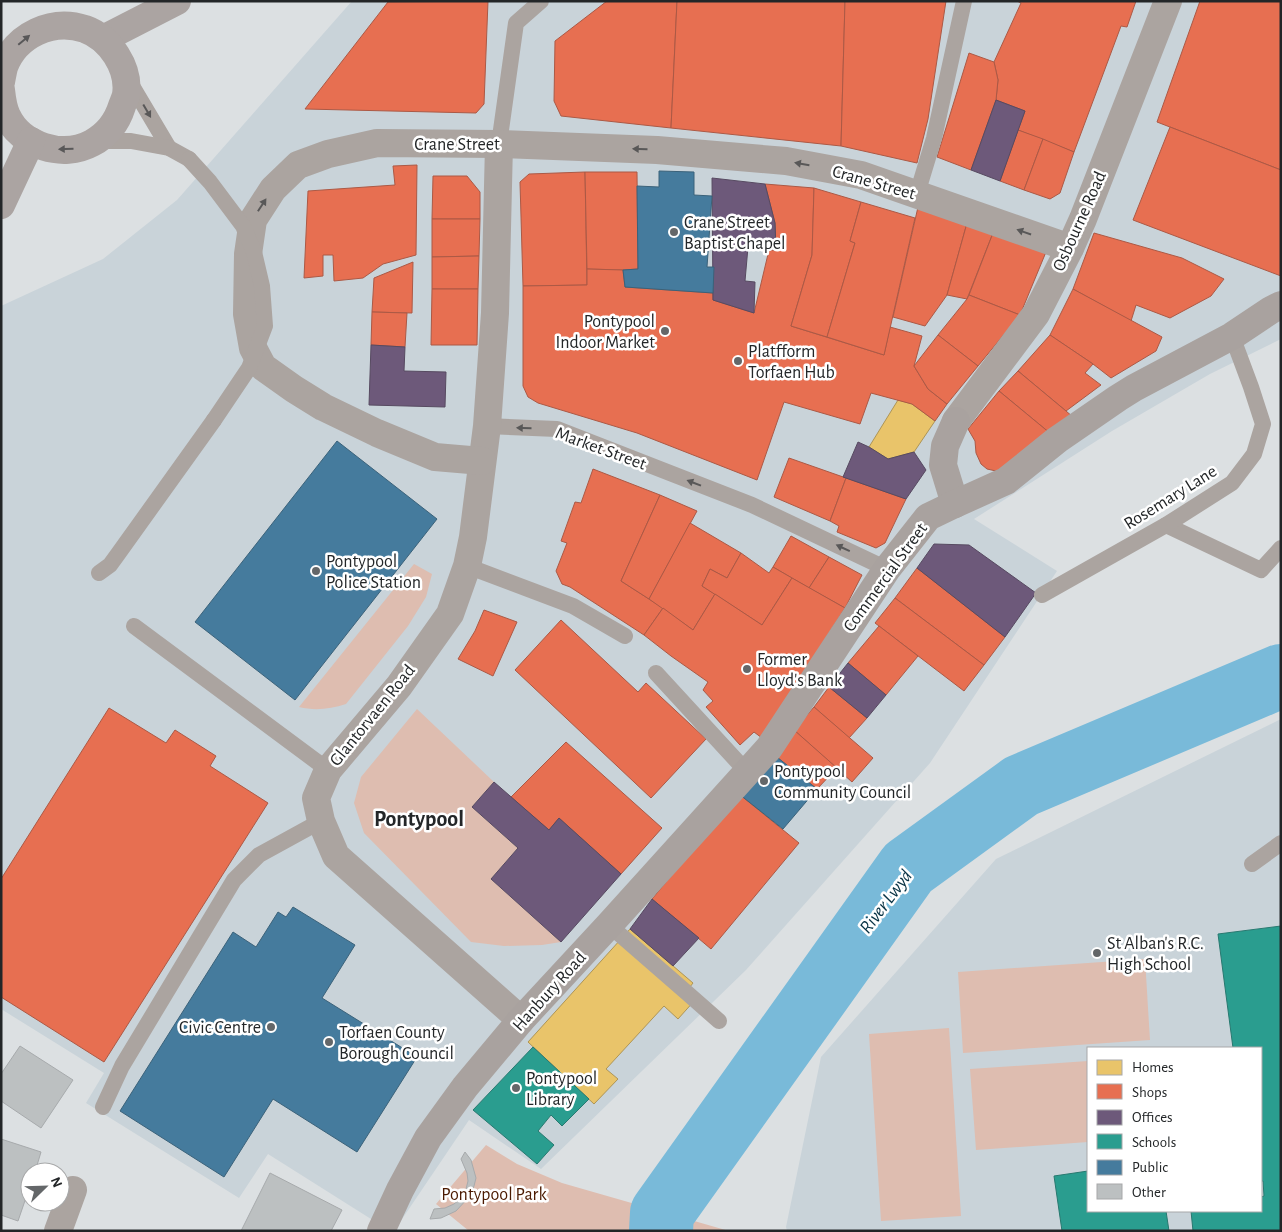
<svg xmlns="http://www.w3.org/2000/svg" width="1282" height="1232" viewBox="0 0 1282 1232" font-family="'Alegreya Sans',sans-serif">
<rect width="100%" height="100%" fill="#dce0e2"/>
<g fill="#c9d3d9" fill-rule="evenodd">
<polygon points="352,1 1281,1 1281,339 1210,374 1112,431 974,519 1057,571 930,763 746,970 541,1169 469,1120 394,1231 390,1231 268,1154 239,1198 86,1103 104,1073 1,1009 1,306 103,259 177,200"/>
<path d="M 1281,719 L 1281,1231 L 787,1231 L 786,1227 L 821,1057 L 996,859 ZM 1088,1048 L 1261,1048 L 1261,1211 L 1088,1211 Z"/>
</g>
<g fill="#debdb0">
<path d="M 414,564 L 432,574 L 426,597 L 408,626 L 346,704 C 330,709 315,711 299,707 Z"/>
<polygon points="417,709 494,782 472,807 518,848 491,879 561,942 542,945 504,946 471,942 364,833 354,803 361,777"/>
<polygon points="1145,959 1150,1040 963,1053 958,972"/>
<polygon points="949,1028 961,1216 881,1221 869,1034"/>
<polygon points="1088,1061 1088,1142 976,1150 970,1069"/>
<polygon points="486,1145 517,1164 562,1183 729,1231 469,1231 436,1204"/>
</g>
<g fill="#e9c46a" stroke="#ae9556">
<polygon points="898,400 912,404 935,421 914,452 888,459 869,447"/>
<polygon points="630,929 693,983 686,992 695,1000 678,1019 664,1006 606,1069 618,1079 594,1104 528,1042"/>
</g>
<g fill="#e76f51" stroke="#ac5945">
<polygon points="488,1 484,104 476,113 305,109 388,2"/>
<polygon points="607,1 677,1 671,128 561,116 554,101 555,41"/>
<polygon points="677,1 845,1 841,146 671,128"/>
<polygon points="845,1 946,1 928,119 917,163 841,146"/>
<polygon points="1017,1 1136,1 1127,27 1121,26 1074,152 1018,130 1025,111 996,100 998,80 994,62 1021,3"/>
<polygon points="1200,1 1281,1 1281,170 1157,122"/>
<polygon points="969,53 994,62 998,80 996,100 971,170 937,157"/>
<polygon points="1170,127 1281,170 1281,276 1133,220"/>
<polygon points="1018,130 1043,139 1024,190 1000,181"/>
<polygon points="1043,139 1074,152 1060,193 1050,199 1024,190"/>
<polygon points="417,165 416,255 383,264 363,278 334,281 333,255 323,255 323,276 304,278 308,191 395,185 393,166"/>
<polygon points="585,172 587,285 523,286 520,182 529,174"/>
<polygon points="585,172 637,172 638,269 623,270 587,269"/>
<polygon points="433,176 467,176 480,192 480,219 432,219"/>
<polygon points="765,184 814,188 812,255 791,326 884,355 890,327 922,336 914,366 928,389 947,404 935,421 912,404 871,393 860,424 784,402 757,480 637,433 538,403 528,397 523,386 523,286 587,285 587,269 623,270 625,287 713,293 713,300 754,313 769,250 776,250 775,223"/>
<polygon points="814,188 861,202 850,241 855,243 827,337 791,326 812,255"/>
<polygon points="861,202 915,218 884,355 827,337 855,243 850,241"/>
<polygon points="918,207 967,223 947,295 925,326 893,317"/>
<polygon points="432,219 480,219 479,256 432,257"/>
<polygon points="967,223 993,233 967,299 947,295"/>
<polygon points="993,233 1046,252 1020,315 969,295"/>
<polygon points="1094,233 1182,258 1224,279 1211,296 1170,318 1136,305 1131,321 1073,289"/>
<polygon points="479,256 478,289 432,289 432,257"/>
<polygon points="413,262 412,313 372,312 374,278"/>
<polygon points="432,289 478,289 477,345 431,345"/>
<polygon points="1073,289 1162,337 1156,351 1111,378 1093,364 1050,335"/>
<polygon points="969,295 1020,315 978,366 938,335 967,299"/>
<polygon points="372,312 407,313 405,347 371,345"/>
<polygon points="938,335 978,366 947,404 928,389 914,366"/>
<polygon points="1050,335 1093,364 1085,373 1101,385 1066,411 1018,371"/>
<polygon points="1018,371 1066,411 1073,417 1051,434 999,391"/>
<polygon points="999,391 1051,434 1006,469 996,471 987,469 981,464 976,453 975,441 968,429"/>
<polygon points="789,458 846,478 830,521 774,497"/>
<polygon points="593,469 660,495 621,581 663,608 644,635 570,587 562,584 556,571 567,543 561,541 575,502 581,503"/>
<polygon points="846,478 906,499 885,543 876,548 837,532 839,526 830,521"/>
<polygon points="660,495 697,511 649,599 621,581"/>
<polygon points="690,523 741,553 727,578 710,569 702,586 715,594 693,630 649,599"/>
<polygon points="791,536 829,557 809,588 773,567"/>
<polygon points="741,553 769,573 773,567 792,578 762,625 702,586 710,569 727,578"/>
<polygon points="829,557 862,575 845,608 809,588"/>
<polygon points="917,568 1005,637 984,665 895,598"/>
<polygon points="792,578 845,608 762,738 754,732 740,745 706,707 713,701 703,690 708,682 671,656 644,635 663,608 693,630 715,594 762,625"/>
<polygon points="895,598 984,665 964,691 875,623"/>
<polygon points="484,610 517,622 493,676 458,659 475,631"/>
<polygon points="561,620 638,692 646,683 706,739 651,798 515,670"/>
<polygon points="879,626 918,656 886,695 848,663"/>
<polygon points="829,687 867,718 849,738 814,707"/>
<polygon points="814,707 873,758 852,782 794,730"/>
<polygon points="109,708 166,743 175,730 216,756 210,766 268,803 104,1062 1,997 1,879"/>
<polygon points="794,730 837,768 817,789 773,754"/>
<polygon points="566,742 662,828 621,874 559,818 549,830 511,797"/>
<polygon points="739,794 799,843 711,949 652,899"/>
</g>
<g fill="#6d597a" stroke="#574a61">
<polygon points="996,100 1025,111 1000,181 971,170"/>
<polygon points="712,178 765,184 775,223 776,250 748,247 745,281 755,282 754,313 713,300"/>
<polygon points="371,345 405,347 404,371 446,372 445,407 369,405"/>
<polygon points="858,442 869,447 888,459 914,452 926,470 906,499 843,477"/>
<polygon points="934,544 969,545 1036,593 1005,637 917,568"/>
<polygon points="848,663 886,695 867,718 829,687"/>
<polygon points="494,782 549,830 559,818 621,874 561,942 491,879 518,848 472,807"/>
<polygon points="652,899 699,938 673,966 630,929"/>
</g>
<g fill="#2a9d8f" stroke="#287970">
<polygon points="1281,926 1281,1231 1193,1231 1191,1211 1261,1211 1261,1197 1264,1196 1263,1181 1261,1181 1261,1048 1230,1048 1233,1048 1218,934"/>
<polygon points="533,1047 589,1099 562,1126 551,1115 538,1131 554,1145 537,1164 473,1110"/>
<polygon points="1088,1171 1088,1211 1166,1211 1169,1231 1062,1231 1054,1176"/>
</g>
<g fill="#457b9d" stroke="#3b627a">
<polygon points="659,171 694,172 694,195 712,196 707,267 714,267 713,293 625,287 623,270 638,269 637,186 659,187"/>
<polygon points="337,441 437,519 295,700 195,622"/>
<polygon points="773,754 817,789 783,829 739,794"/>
<polygon points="293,907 355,945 322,998 417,1057 357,1152 273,1099 224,1177 120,1111 233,932 256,947 278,912 286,917"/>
</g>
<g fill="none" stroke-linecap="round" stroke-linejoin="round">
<polyline stroke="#79bad9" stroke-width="64" points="661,1231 662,1213 908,868 1021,786 1281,676"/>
</g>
<g fill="#bcc0c1" stroke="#a7aaac">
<polygon points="20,1046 73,1080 41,1128 1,1101 1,1074"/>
<polygon points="1,1139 41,1152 35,1172 30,1172 30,1186 18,1221 1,1215"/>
<polygon points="465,1152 471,1160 476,1178 474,1186 469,1197 456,1211 441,1218 430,1219 434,1209 445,1208 454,1204 461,1198 466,1189 468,1181 467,1173 461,1159"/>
<polygon points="270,1173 342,1210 331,1231 241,1231"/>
</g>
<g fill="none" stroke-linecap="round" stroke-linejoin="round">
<g stroke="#aba4a0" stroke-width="16">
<polyline points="128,79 169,148"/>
<polyline points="95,141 131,141 169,148 189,159"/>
<polyline points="499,144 516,23 541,1"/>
<polyline points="917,194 934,138 964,1"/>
<polyline points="487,426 557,429 752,505 887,569"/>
<polyline points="1166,525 1261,570 1281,548"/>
<polyline points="467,566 573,606 625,636"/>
<polyline points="99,573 110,565 118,554 214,420"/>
<polyline points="1042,595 1166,525 1232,483 1254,454 1263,424 1251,387 1232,336"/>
<polyline points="134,626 328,770"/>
<polyline points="656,673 747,772"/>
<polyline points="1252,864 1281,843"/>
<polyline points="609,925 686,992 719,1021"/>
<polyline points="103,1107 122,1066 234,880 259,855 321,821"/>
</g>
<g stroke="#aba4a0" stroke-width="28">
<polyline points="499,144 495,313 487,426 473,537 467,566 450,614 399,686 328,770 316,798 321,821 336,856 521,1020"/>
<polyline points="956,421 1036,314 1070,248 1083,219 1168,1"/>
<polyline points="482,461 435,457 377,433 323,407 294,389 263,367 253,348 247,314 248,254 253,220 273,189 298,165 328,154 377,143 499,144 657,150 786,161 861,175 1070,248"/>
<polyline points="58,1231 73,1190"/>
</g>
<g stroke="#a9a29f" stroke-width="28">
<polyline points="955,504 943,465 945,446 956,421"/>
<polyline points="381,1231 400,1190 428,1138 465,1087 521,1020 609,925 769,748 887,569 928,517 955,504 1006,481 1057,440 1118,398 1134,388 1232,336 1271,310 1281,305"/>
</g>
<g stroke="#aba4a2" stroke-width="28">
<polyline points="103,39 177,1"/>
<path d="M 1,82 C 2,77 3,71 4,67 C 16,35 52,18 85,29 C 110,38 130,68 126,95 C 125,99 123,103 122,106 C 117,122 107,135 92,143 C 63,159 21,146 7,116 C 3,108 2,99 1,90"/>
<polyline points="1,205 31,141"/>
</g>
<polyline stroke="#aba4a0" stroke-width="16" points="189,159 210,182 243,226 254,252 262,286 265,326 249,368 214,420"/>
</g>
<defs><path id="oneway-solid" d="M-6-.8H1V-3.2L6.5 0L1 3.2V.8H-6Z" transform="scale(1.25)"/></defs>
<g fill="#595859">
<use href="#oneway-solid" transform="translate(24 40) rotate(-40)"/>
<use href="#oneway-solid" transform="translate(66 149) rotate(179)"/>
</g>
<g fill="#595858">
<use href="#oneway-solid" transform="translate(147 111) rotate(60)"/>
<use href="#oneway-solid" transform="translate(640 149) rotate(-178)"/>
<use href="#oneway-solid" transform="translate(802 164) rotate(-170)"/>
<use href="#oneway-solid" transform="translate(262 205) rotate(-57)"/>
<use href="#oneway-solid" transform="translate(1024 232) rotate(-161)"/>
<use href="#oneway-solid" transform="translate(524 428) rotate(-178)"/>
<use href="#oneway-solid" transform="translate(694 483) rotate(-159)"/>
<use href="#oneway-solid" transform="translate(843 548) rotate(-155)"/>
</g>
<g fill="#646769" stroke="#fff" stroke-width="2">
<circle cx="674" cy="232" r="5"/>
<circle cx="665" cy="331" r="5"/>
<circle cx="738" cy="361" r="5"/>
<circle cx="316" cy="571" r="5"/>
<circle cx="747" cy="669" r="5"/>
<circle cx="764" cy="781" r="5"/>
<circle cx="1097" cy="953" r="5"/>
<circle cx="271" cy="1027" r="5"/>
<circle cx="329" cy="1042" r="5"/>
<circle cx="516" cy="1088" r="5"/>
</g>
<g text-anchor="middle" stroke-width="5" stroke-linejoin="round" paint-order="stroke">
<g font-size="18" fill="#232628" stroke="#fff">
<text x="457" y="150">Crane Street</text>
<text transform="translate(874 182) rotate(16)" y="6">Crane Street</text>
<text transform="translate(1079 221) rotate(-66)" y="6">Osbourne Road</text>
<text transform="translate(601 448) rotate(20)" y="6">Market Street</text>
<text transform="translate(1170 497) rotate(-32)" y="6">Rosemary Lane</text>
<text transform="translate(885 577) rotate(-54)" y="6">Commercial Street</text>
<text transform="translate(372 715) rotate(-51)" y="6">Glantorvaen Road</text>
<text transform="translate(549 991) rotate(-48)" y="6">Hanbury Road</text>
</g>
<g font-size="18" fill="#232628" stroke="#fff" text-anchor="start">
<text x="684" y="228">Crane Street<tspan x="684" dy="21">Baptist Chapel</tspan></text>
<text x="655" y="327" text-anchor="end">Pontypool<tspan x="655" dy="21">Indoor Market</tspan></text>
<text x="748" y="357">Platfform<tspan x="748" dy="21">Torfaen Hub</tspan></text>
<text x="326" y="567">Pontypool<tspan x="326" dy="21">Police Station</tspan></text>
<text x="757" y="665">Former<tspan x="757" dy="21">Lloyd's Bank</tspan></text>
<text x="774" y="777">Pontypool<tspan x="774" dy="21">Community Council</tspan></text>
<text x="1107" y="949">St Alban's R.C.<tspan x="1107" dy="21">High School</tspan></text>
<text x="261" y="1033" text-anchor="end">Civic Centre</text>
<text x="339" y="1038">Torfaen County<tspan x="339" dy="21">Borough Council</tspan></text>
<text x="526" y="1084">Pontypool<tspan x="526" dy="21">Library</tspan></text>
</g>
<g font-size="18" fill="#4b1a01" stroke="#fff">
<text x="494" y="1200">Pontypool Park</text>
</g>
<g font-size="19" font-style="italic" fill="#063143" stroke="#fff">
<text transform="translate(885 901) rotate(-53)" y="7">River Lwyd</text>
</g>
<g font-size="22" font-weight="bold" fill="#232628" stroke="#fff">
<text x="419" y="826">Pontypool</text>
</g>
</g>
<rect width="1282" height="1232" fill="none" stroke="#232628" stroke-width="5"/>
<rect x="1087" y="1047" width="175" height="165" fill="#ffffff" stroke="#a7a8a9"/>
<rect x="1097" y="1060" width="25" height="15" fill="#e9c46a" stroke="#a7a8a9"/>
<text x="1132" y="1072" font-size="15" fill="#232628">Homes</text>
<rect x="1097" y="1084" width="25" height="15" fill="#e76f51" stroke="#a7a8a9"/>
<text x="1132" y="1097" font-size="15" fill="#232628">Shops</text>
<rect x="1097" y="1110" width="25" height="15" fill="#6d597a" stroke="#a7a8a9"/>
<text x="1132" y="1122" font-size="15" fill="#232628">Offices</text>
<rect x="1097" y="1134" width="25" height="15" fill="#2a9d8f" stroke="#a7a8a9"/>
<text x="1132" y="1147" font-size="15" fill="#232628">Schools</text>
<rect x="1097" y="1160" width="25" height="15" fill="#457b9d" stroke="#a7a8a9"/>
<text x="1132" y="1172" font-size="15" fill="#232628">Public</text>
<rect x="1097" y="1184" width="25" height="15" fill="#bcc0c1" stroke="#a7a8a9"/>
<text x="1132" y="1197" font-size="15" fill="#232628">Other</text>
<g transform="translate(45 1187) rotate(67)"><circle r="24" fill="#ffffff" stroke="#a7a8a9"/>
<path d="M0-4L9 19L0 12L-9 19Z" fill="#646769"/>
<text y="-8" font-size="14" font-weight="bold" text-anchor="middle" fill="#232628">N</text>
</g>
</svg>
